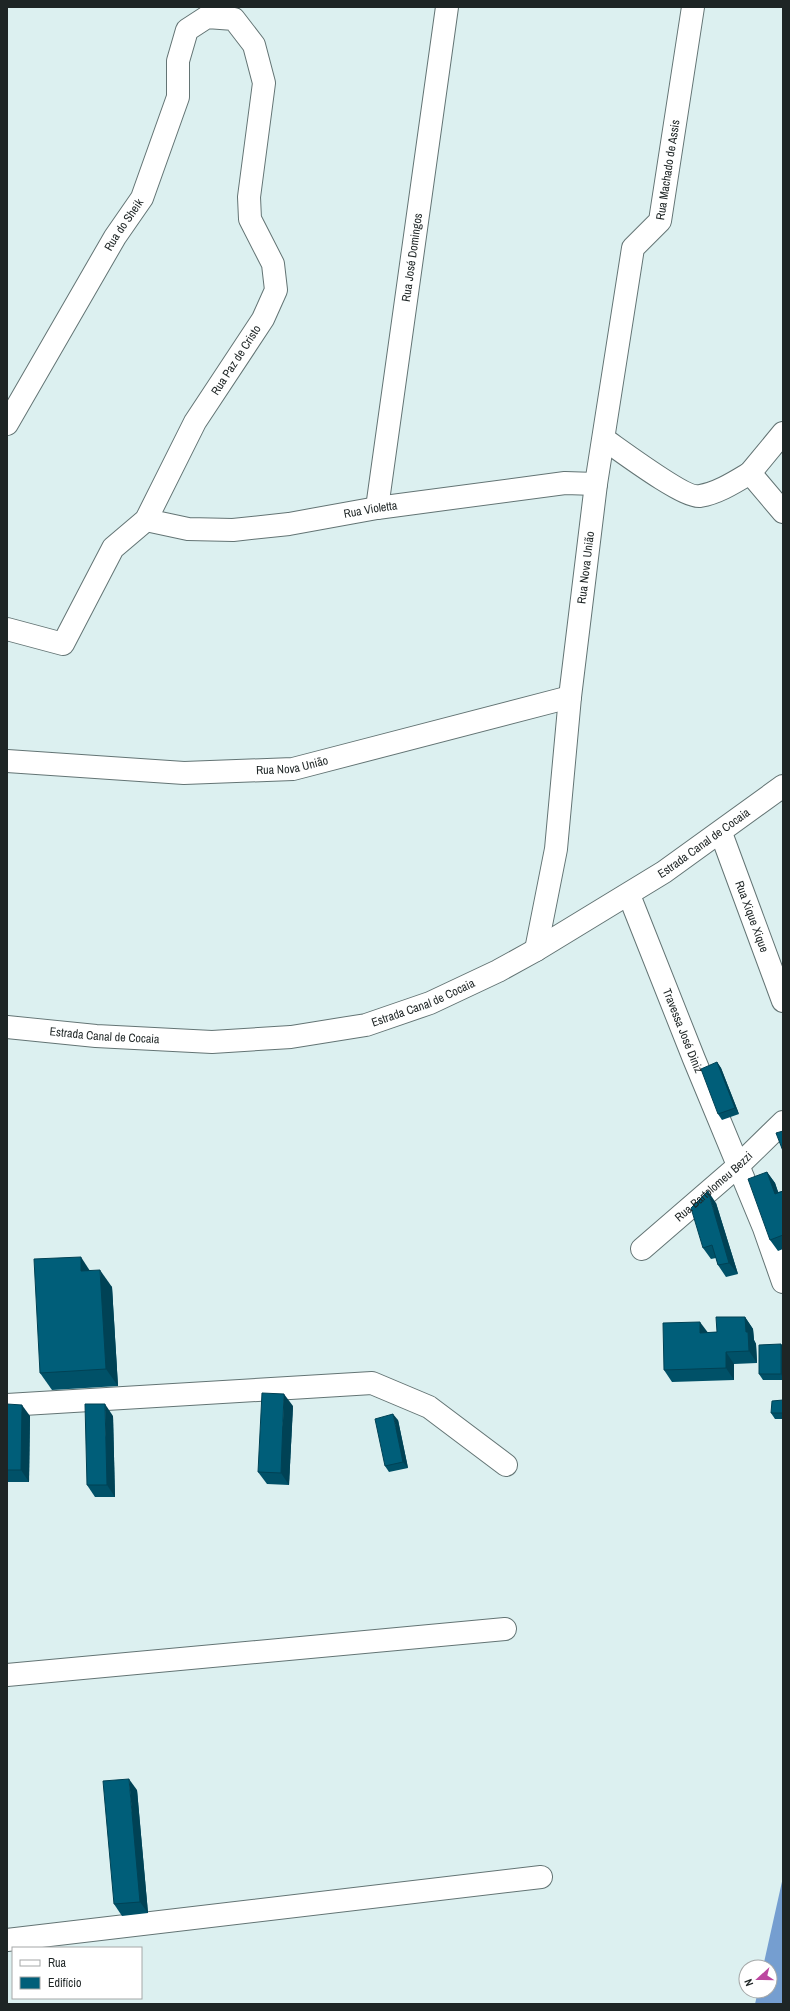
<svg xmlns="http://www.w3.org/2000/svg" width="790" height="2011" viewBox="0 0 790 2011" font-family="'Archivo Narrow',sans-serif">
<rect width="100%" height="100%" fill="#dcf0f0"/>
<polygon fill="#759ed0" points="783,1877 783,2004 755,2004 758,1991 770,1991 770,1967 763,1967"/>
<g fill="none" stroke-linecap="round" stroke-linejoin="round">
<g stroke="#637474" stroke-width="24">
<g id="minor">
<path id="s1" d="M 7,424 L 115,237 L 142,198 L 178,97 L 178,61 L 187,30 L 207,17 L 234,19 L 254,45 L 264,83 L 249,197 L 250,219 L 273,264 L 276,290 L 263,319 L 195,422 L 146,520 L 113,548 L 63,644 L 7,629"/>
<path d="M 604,439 C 620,450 685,499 700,496 C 718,493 735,482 750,473 L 783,512"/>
<polyline points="750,473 783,433"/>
<path id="s2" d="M 377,508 L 447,7"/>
<path id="s3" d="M 146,520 L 188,529 L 233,530 L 289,524 L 377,508 L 565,483 L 596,484"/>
<path id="s4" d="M 7,761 L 184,773 L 293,769 L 570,697"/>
<path id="s5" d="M 721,833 L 783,1001"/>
<path id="s6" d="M 629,895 L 694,1059 L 764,1228 L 783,1282"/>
<path id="s7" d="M 536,950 L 556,849 L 570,697 L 596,484 L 633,248 L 660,221 L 693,7"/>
<path id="s8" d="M 642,1249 L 738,1166 L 783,1122"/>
<polyline points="7,1405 372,1383 429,1407 506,1465"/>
<polyline points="7,1675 505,1629"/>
<polyline points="7,1940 541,1877"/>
</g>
</g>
<g stroke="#637474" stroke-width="24">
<g id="tertiary">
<path id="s9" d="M 7,1027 L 96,1036 L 212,1042 L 291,1037 L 366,1025 L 430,1003 L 498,971 L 536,950 L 664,872 L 783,786"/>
</g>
</g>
<use href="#minor" stroke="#fff" stroke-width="22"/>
<use href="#tertiary" stroke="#fff" stroke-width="22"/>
</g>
<g fill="#005168">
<polygon points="717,1062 721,1068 739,1114 722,1120 718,1114"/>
<polygon points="767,1172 775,1183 778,1192 783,1191 783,1249 778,1251 770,1240"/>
<polygon points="716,1203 738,1274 726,1277 718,1265 716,1258 711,1259 703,1248"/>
<polygon points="90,1271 112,1287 118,1386 52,1390 40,1373"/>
<polygon points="745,1317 753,1329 754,1340 756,1344 757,1363 734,1364 734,1380 672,1382 664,1370 708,1333 717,1332"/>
<polygon points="781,1344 783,1347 783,1380 763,1380 759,1374"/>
<polygon points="783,1400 783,1419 775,1419 771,1413"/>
<polygon points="7,1404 30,1416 29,1482 7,1482"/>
<polygon points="293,1406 289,1485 267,1484 258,1472"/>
<polygon points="113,1416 115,1497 95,1497 87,1485"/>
<polygon points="398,1420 408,1468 389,1472 385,1466"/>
<polygon points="137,1790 148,1913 122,1916 114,1904"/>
</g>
<g fill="#004255">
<polygon points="717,1062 721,1068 739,1114 735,1108"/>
<polygon points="767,1172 775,1183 783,1206 775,1194"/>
<polygon points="708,1191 716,1203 738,1274 729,1263"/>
<polygon points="81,1257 92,1274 81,1271"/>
<polygon points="100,1270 112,1287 118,1386 106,1369"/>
<polygon points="745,1317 753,1329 754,1340 756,1344 757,1363 749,1351 746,1332"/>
<polygon points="700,1322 709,1334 700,1333"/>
<polygon points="781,1344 783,1347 783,1378 781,1374"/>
<polygon points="726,1352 734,1364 734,1380 726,1368"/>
<polygon points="284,1394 293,1406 289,1485 281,1473"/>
<polygon points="105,1404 113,1416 115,1497 107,1485"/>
<polygon points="22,1405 30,1416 29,1482 21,1470"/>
<polygon points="393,1414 398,1420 408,1468 403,1462"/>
<polygon points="129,1779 137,1790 148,1913 140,1902"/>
</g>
<g fill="#005e79" stroke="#004255">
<polygon points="717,1062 735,1108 718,1114 701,1069"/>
<polygon points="783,1131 783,1151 776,1133"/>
<polygon points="767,1172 775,1194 783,1191 783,1235 770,1240 748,1179"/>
<polygon points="708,1191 729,1263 718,1265 712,1245 703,1248 691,1208"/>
<polygon points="81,1257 81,1271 100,1270 106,1369 40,1373 34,1259"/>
<polygon points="716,1317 745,1317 746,1332 748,1332 749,1351 726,1352 726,1368 664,1370 663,1323 700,1322 700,1333 717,1332"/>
<polygon points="781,1344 781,1374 759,1374 759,1345"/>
<polygon points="262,1393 284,1394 281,1473 258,1472"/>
<polygon points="783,1400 783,1413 771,1413 772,1401"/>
<polygon points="7,1404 22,1405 21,1470 7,1470"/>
<polygon points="85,1404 105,1404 107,1485 87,1485"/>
<polygon points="393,1414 403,1462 385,1466 375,1419"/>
<polygon points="129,1779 140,1902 114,1904 103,1781"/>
</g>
<g text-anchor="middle" stroke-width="4" stroke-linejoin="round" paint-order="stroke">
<g font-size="12" fill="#1e2525" stroke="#fff">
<text dy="4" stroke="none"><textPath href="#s7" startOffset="799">Rua Machado de Assis</textPath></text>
<text dy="4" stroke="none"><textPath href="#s1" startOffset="231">Rua do Sheik</textPath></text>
<text dy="4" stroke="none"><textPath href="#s2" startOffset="253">Rua José Domingos</textPath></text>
<text transform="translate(236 360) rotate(-57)" y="4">Rua Paz de Cristo</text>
<text dy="4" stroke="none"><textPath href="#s3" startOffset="227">Rua Violetta</textPath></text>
<text dy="4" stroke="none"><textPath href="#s7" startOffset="386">Rua Nova União</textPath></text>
<text dy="4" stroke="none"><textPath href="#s4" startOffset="286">Rua Nova União</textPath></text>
<text dy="4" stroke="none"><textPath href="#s9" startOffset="746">Estrada Canal de Cocaia</textPath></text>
<text dy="4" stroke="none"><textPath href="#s5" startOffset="89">Rua Xique Xique</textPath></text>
<text dy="4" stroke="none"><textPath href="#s9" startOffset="422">Estrada Canal de Cocaia</textPath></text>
<text dy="4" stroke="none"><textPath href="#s6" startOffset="146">Travessa José Diniz</textPath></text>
<text dy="4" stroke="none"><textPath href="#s9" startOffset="98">Estrada Canal de Cocaia</textPath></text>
<text dy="4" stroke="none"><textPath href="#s8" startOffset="95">Rua Bartolomeu Bezzi</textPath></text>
</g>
</g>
<rect width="790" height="2011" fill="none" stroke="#1e2525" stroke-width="16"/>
<rect x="12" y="1947" width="130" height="52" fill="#ffffff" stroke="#a5a8a8"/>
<rect x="20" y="1960" width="20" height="6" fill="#ffffff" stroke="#a5a8a8"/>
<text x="48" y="1967" font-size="12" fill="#1e2525">Rua</text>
<rect x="20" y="1977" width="20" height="12" fill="#005e79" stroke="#a5a8a8"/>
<text x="48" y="1987" font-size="12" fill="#1e2525">Edifício</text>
<g transform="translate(758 1979) rotate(249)"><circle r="19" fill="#ffffff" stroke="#a5a8a8"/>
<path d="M0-3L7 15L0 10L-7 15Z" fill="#bc479f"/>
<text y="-6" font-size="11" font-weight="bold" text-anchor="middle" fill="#1e2525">N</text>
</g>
</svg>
